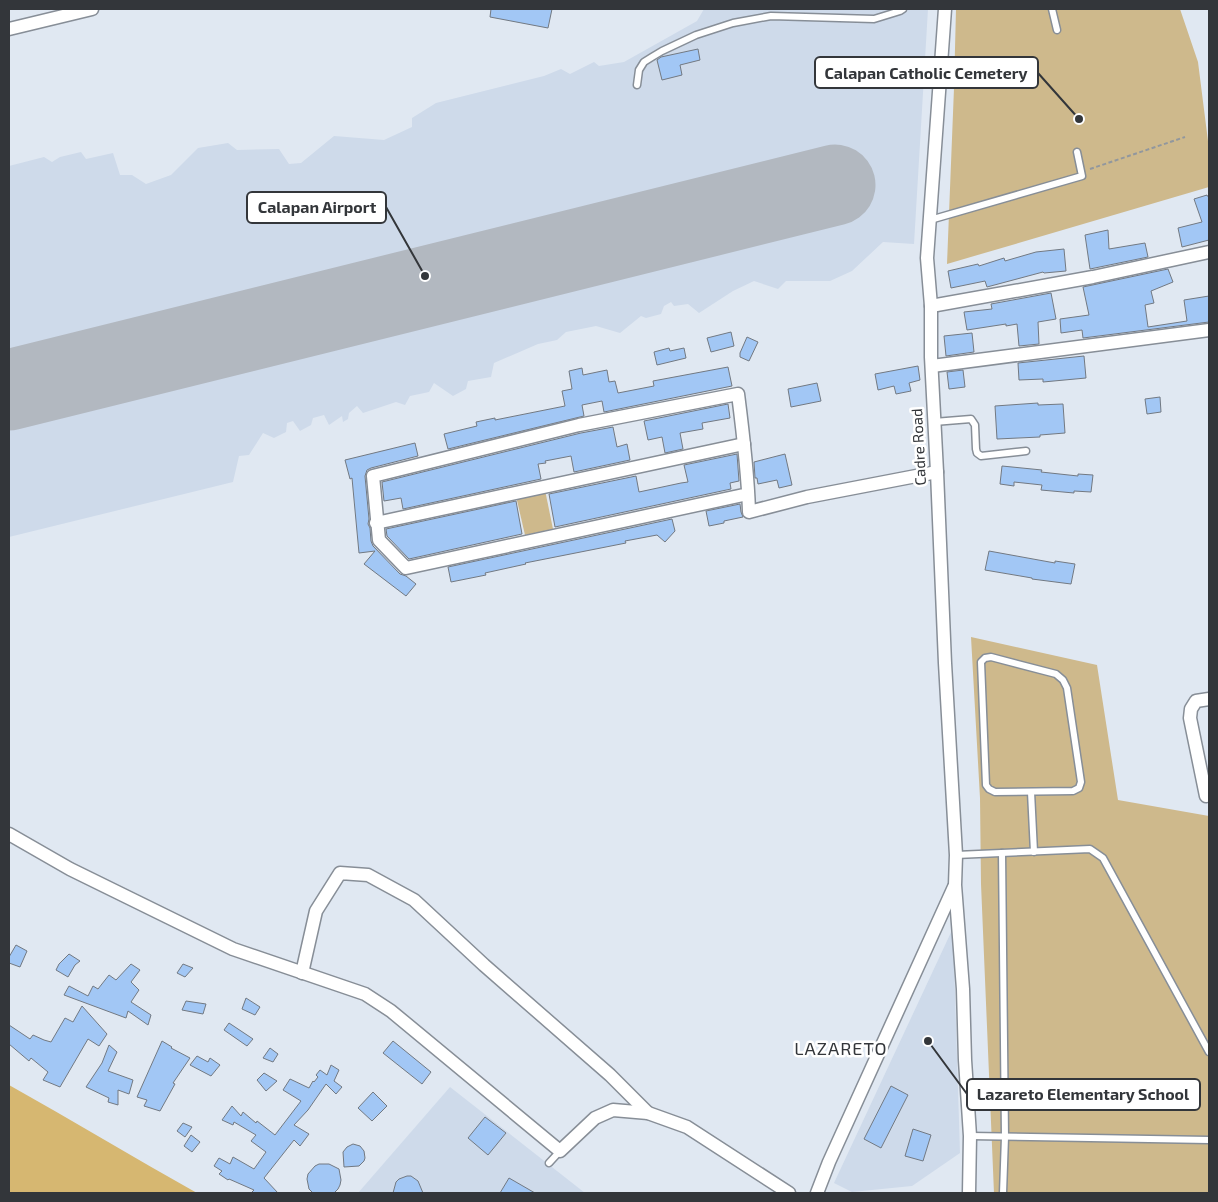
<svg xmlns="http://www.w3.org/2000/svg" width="1218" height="1202" viewBox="0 0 1218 1202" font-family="'Exo 2',sans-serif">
<rect width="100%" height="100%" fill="#e0e8f2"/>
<g fill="#cedaea">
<polygon points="704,9 928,9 914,244 883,242 852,271 830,281 786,281 778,289 754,281 733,291 699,313 688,304 674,306 671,302 664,306 661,314 646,318 641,316 620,333 596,326 566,332 557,340 538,344 494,363 491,377 468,381 466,389 453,396 434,383 429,392 410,396 405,405 396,402 363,413 357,406 349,413 348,419 343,422 342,416 329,425 324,415 313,418 311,425 300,431 293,421 287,423 286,432 274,438 263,433 249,455 239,456 233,482 9,537 9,166 44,157 52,162 60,157 81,152 86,159 113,153 120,175 132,175 146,184 171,175 198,148 228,143 237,150 279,149 289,164 301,163 334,136 384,140 412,127 412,118 436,103 544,76 561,69 570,74 594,62 599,66 624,62 697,21"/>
<polygon points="953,928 960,1153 912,1186 852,1192 834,1183"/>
<polygon points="450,1087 585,1193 358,1193"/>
</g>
<g fill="#ceb98c">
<polygon points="956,9 1180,9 1198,62 1209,149 1209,187 947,264 954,88"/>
<polygon points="545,490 553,529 525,535 516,496"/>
<polygon points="971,637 1097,665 1118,800 1209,816 1209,1193 994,1193 981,884 980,798"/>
</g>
<path fill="#d6b771" d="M 9,1085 C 72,1120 134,1158 197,1193 L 9,1193 Z"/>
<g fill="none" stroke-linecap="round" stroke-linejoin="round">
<polyline stroke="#b2b8c0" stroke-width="81" points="9,390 835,185"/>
</g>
<g fill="#a2c7f5" stroke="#727982">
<polygon points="491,9 552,9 548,28 490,17"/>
<polygon points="698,49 700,60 680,65 682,75 662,80 657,60 661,57"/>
<polygon points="1207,195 1207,196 1209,196 1209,240 1182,247 1178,228 1202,222 1194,199"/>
<polygon points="1108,230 1109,249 1145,243 1148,257 1090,269 1085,235"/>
<polygon points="1064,249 1066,271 1044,273 1043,272 987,287 985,281 951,288 948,271 978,264 979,266 1004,258 1005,261 1036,252"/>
<polygon points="1168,269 1173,282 1151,291 1154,303 1145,305 1148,327 1187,321 1184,300 1209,296 1209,322 1083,338 1082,330 1061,333 1060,319 1089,315 1083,287"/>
<polygon points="1051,293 1056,319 1038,322 1039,344 1019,346 1017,324 1006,326 1006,324 967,330 964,312 992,309 991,304"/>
<polygon points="731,332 734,346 711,352 707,338"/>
<polygon points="972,333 974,352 946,356 944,336"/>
<polygon points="747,337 758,342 749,361 740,357 740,353"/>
<polygon points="669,348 670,351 684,348 686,358 657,365 654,352"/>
<polygon points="1084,356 1086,378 1043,382 1043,379 1019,380 1018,363"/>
<polygon points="918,366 920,380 909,383 911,391 896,394 894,386 878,390 875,374"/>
<polygon points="728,367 732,386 604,412 602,401 582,405 584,416 448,449 444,434 477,426 476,422 495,418 495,420 565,406 562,391 572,389 569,371 582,368 583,375 607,370 609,382 615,381 618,393 654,386 653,381"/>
<polygon points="963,370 965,387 949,389 947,372"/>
<polygon points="817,383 821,401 791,407 788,389"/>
<polygon points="1160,397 1161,412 1147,414 1145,399"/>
<polygon points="1038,403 1038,405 1063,404 1065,433 1040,435 1040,437 997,439 995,406"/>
<polygon points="728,404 730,418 702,423 703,429 680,433 683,449 665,453 662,437 648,440 644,421"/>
<polygon points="613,427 617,447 627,444 630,460 574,472 571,456 545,461 546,463 538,464 541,479 403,509 401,498 384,501 382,482 581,433"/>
<polygon points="415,443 418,456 371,468 367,470 365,476 369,519 368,524 370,528 371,541 373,546 400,574 406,576 416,584 406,596 364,564 375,551 359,553 352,478 350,479 345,460"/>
<polygon points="737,454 739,481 730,483 731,489 555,527 549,494 636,476 639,492 681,483 688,482 684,465"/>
<polygon points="785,454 792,485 779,488 777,480 758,484 757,478 755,478 754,462"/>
<polygon points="1002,466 1042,470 1041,472 1078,476 1078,474 1093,475 1091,492 1074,491 1074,493 1041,490 1042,485 1014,482 1014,486 1000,484"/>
<polygon points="516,501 522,534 409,559 387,536 386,529"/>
<polygon points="740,504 741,512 743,517 724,521 724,523 709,526 706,511"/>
<polygon points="672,519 675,531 665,542 657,535 625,541 626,543 525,563 526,564 485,573 486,575 451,582 448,567"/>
<polygon points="989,551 1055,563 1055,561 1075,564 1071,584 1032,579 1032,578 985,570"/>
<polygon points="16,945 27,951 20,967 9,963 9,957"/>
<polygon points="69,954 80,961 75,965 68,977 56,970 59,964"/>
<polygon points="131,964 140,970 131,982 139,990 131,1002 151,1015 148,1025 128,1011 126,1018 64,995 69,986 88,996 93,986 98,989 109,975 116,980"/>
<polygon points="183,964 193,968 185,977 177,973"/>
<polygon points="246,998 260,1007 255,1015 242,1009"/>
<polygon points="186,1001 206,1004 203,1014 182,1010"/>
<polygon points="82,1006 107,1034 99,1046 88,1039 60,1087 43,1080 48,1072 31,1058 29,1061 9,1044 9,1025 30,1039 33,1035 44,1040 51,1042 65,1018 73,1022"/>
<polygon points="229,1023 253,1039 247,1046 224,1030"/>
<polygon points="162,1041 172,1047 171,1048 190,1058 173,1083 175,1084 160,1111 144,1106 147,1100 137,1097"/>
<polygon points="393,1041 431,1072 422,1084 383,1053"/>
<polygon points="109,1045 117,1052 108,1071 133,1080 129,1094 118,1090 118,1105 108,1102 109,1098 86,1087 102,1063"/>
<polygon points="270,1048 278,1054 273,1062 263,1058"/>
<polygon points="197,1056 208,1062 210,1058 220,1065 211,1076 190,1065"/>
<polygon points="331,1065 339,1070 334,1081 342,1087 336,1094 326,1084 308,1110 294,1125 309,1134 300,1146 294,1140 264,1178 278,1193 251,1193 254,1190 229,1179 228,1180 219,1174 222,1171 214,1166 219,1158 230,1164 233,1157 254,1169 266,1152 251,1141 256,1135 234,1122 233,1125 222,1120 232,1106 241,1116 243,1112 256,1123 257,1121 275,1135 301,1101 283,1090 290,1079 309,1088 313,1081 314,1082 318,1077 316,1075 320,1070 327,1075"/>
<polygon points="264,1073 277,1081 266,1091 257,1080"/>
<polygon points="891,1086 908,1095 881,1148 864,1139"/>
<polygon points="373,1092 387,1106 372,1121 358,1108"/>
<polygon points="485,1117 506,1133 488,1155 468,1138"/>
<polygon points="183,1123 192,1127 185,1137 177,1131"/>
<polygon points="913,1129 931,1135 923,1161 905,1156"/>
<polygon points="191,1135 200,1142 192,1152 184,1146"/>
<polygon points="353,1144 360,1146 364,1151 365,1158 364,1161 359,1166 344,1167 343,1152 347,1147"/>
<polygon points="319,1164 329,1164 339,1169 341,1180 340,1185 338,1189 334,1193 313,1193 309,1189 307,1179 308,1174 315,1166"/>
<polygon points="407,1176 411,1176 418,1181 423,1193 393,1193 396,1182 399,1179"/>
<polygon points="509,1178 535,1193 500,1193"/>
</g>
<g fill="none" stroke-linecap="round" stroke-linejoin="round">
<g stroke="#878e97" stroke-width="9">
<g id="lane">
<polyline points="1052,9 1057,30"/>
<polyline points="637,85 639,70 644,62 652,57 662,51 696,35 733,23 771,16 874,19 900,11 903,9"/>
<polyline points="930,220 1082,176 1077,152"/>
<polyline points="934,422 971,419 975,425 976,449 977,453 981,456 1026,451"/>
<polygon points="991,657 1056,674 1063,680 1067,688 1081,782 1079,788 1073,791 995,792 989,789 986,785 981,662 985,658"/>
<polyline points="1031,792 1034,852"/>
<polyline points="1002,853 1005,1137 1003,1193"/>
<polyline points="956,855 1090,849 1103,858 1209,1052"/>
<polyline points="970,1136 1209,1140"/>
<polyline points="549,1163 560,1151"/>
</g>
</g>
<g stroke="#878e97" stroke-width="15">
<g id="street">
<polyline points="945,9 927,258 931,306 931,357 937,472 945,663 956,855 955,885 963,989 965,1060 970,1136 969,1193"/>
<polyline points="9,29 92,9"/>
<polyline points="931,306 1093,277 1209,252"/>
<polyline points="932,366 1209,330"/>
<path d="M 748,494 L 406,568 L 379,540 L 373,476 L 579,425 L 738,394 C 743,433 748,473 749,512 L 807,497 L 937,472"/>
<polyline points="376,523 744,444"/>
<polyline points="1206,796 1190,718 1191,709 1196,701 1209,699"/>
<polyline points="9,834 70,869 233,949 365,994 391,1011 560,1151 595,1118 613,1110 648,1113 687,1127 789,1193"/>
<polyline points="302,973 316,911 340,873 368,875 414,900 484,965 610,1075 648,1113"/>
<polyline points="817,1193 829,1162 954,887"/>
</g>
</g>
<polyline stroke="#91979e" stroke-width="2" stroke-dasharray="4 2.5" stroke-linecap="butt" points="1090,169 1185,137"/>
<use href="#lane" stroke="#fff" stroke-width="6"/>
<use href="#street" stroke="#fff" stroke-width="12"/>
</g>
<g text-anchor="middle" stroke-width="5" stroke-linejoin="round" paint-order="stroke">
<g font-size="15" fill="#33363a" stroke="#fff">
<text transform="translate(919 447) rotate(-93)" y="5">Cadre Road</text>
</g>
<g font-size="18" letter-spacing="1" fill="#33363a" stroke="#fff">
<text x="841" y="1055">LAZARETO</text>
</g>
</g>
<path fill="none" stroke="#33363a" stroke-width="2" d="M1079 119L1038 73M425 276L386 207M928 1041L967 1094"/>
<g fill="#33363a" stroke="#fff" stroke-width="2">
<circle cx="1079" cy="119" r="5"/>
<circle cx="425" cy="276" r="5"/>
<circle cx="928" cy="1041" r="5"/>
</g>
<g fill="#fff" stroke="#33363a" stroke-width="2">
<rect x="815" y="57" width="223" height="31" rx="5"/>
<rect x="247" y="192" width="139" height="31" rx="5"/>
<rect x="967" y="1079" width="233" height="31" rx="5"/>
</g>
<g font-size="16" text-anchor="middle" font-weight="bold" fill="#33363a">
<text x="926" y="79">Calapan Catholic Cemetery</text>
<text x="317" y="213">Calapan Airport</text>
<text x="1083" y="1100">Lazareto Elementary School</text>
</g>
<rect width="1218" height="1202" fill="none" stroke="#33363a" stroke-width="20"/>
</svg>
